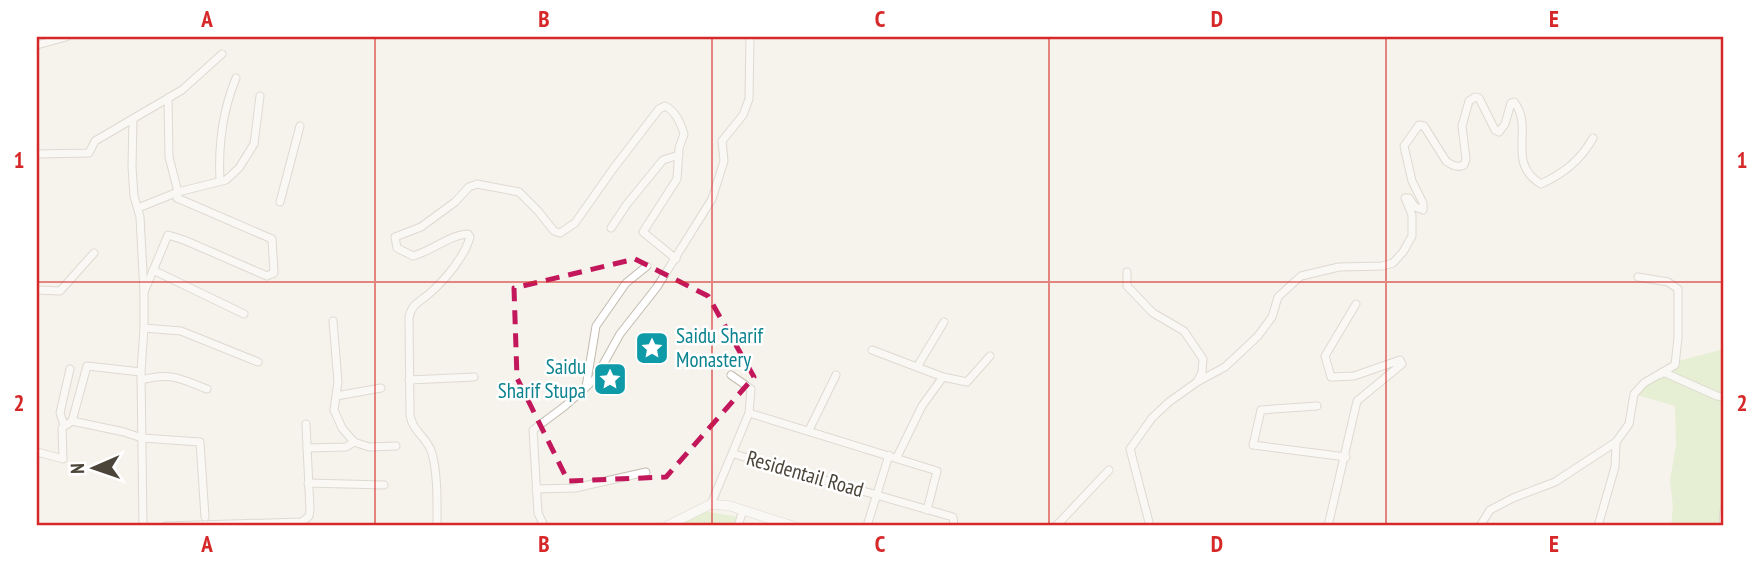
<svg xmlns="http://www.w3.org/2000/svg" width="1761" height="563" viewBox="0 0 1761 563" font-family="'PT Sans Narrow',sans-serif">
<rect width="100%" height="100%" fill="#f6f3ec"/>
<g fill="#d2eab5">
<polygon points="1724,349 1724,526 1671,526 1673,507 1670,480 1676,445 1675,406 1634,394 1667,364"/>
<polygon points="704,511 738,517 735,526 675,526"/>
</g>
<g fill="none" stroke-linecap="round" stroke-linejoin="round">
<g stroke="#c2bbae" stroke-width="9">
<g id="minor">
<polyline points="37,45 66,37"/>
<polyline points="133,119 132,167 134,196 140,217 144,292 144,328 141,372 143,526"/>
<polyline points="37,154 89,153 95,141 182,90 222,54"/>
<path d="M 220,181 C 218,144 222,112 236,78"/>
<polyline points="280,202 300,126"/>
<polyline points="138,208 178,192 226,180 239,168 254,144 260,96"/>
<polyline points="611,228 627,204 663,160 679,155"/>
<polyline points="153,270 244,314"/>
<polyline points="1127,272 1127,286 1153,313 1184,331 1203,359 1202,372 1197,382 1169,402 1152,418 1130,449 1150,526"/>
<polyline points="37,290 60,291 94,253"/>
<polyline points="144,292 168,235 184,240 267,276 274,273 272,239 177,198 178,192 169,157 168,98"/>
<polyline points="333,321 338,382 334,410 342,428 354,442 369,447 396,446"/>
<polyline points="144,328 181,331 258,362"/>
<polyline points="872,350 943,377 967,382 990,356"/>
<polyline points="917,367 944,322"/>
<polyline points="1661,374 1663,372 1717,396 1724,397"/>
<path d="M 141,380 C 170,372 179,378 207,389"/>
<polyline points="409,380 474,377"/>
<path d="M 1197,382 L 1225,367 L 1258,336 L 1272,317 L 1278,297 L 1301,276 L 1339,267 L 1382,266 L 1393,263 L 1403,252 L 1412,236 L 1412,215 L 1405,198 L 1409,198 L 1415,207 L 1423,210 L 1423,203 L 1412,181 L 1404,146 L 1419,125 L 1424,126 L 1446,161 C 1451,165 1458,168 1464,165 L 1466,159 L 1462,126 L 1469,101 L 1475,97 L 1479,98 L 1495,130 L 1499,132 L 1505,124 L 1511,103 L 1514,102 C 1535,128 1505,162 1541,184 C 1564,173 1580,161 1593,138"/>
<polyline points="586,387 596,326 626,283 647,266"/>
<polyline points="336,396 381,388"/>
<polyline points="1317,406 1261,410 1253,445 1346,457"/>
<polyline points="749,413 937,471 927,510"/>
<polyline points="72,421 124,432 142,438 200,442 205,517"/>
<polyline points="64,425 60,413 70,369"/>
<polyline points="809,430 836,375"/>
<polyline points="307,448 346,447 354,442"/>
<polyline points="37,452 63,459 62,428 72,421 87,366 141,372"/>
<polyline points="734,454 953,517 954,526"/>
<polyline points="897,457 922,406 943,377"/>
<polyline points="308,483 384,485"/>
<polyline points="536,489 575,488 646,472"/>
<polyline points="711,504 749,413 751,389 731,375"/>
<polyline points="165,526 302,522 309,516 310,510 306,424"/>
<path d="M 437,526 C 437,503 438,476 432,453 C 427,437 412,431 410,415 L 409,318 C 411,304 420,302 430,293 C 445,280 465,256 470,237 L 468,234 C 449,235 432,251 413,256 L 397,248 L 395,237 L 421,227 L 455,202 L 469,187 L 477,184 L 519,192 L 538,211 L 554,231 L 560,233 L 575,223 L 613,169 L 659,109 L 665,106 C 676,111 681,124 684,134 L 679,148 L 677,179 L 643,232 L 676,259"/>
<polyline points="544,526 538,513 533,430 565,406 595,379 620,334 657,287 712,199 724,161 722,141 743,115 749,99 750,37"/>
<polyline points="738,526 743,510"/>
<polyline points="867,526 889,455"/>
<polyline points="1056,526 1109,470"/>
<polyline points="1328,526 1357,401 1402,364 1400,360 1354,376 1331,377 1325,356 1356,304"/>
<polyline points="1480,526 1490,510 1513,498 1555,482 1616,442 1629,424 1634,394 1644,383 1675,365 1678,338 1678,289 1668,282 1638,277"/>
<polyline points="1598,526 1615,467 1616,442"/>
<polyline points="1723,526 1724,511"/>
</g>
</g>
<g stroke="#c2bbae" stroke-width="10">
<polyline id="tertiary" points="667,526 711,504 730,506 793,526"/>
</g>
<use href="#minor" stroke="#fff" stroke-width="7"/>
<use href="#tertiary" stroke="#fff" stroke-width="9"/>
</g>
<path d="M0 0H1761V563H0ZM 635,259 L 708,296 L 754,377 L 666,477 L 568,481 L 517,378 L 514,288 Z" fill="#f6f3ec" fill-opacity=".55" fill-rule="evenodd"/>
<path fill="none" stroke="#c2185b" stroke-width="5" stroke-dasharray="14 9" stroke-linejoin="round" d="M 635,259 L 708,296 L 754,377 L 666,477 L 568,481 L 517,378 L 514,288 Z"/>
<path fill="none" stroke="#d62828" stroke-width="2" stroke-opacity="0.55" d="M 375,37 L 375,526M 712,37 L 712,526M 1049,37 L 1049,526M 1386,37 L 1386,526M 37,282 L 1724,282"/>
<defs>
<g id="sight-square" transform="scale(1.75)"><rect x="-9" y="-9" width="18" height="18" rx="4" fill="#0f9aa8" stroke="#fff"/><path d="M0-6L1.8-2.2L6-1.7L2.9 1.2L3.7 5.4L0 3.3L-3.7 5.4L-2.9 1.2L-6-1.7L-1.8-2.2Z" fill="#fff"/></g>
</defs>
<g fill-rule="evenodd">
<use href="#sight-square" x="652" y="348"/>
<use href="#sight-square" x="610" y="379"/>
</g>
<g text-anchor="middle" stroke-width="5" stroke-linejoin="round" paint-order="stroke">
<g font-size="21" fill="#0d838f" stroke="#fff" text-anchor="start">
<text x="676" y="343">Saidu Sharif<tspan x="676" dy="24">Monastery</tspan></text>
<text x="586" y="374" text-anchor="end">Saidu<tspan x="586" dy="24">Sharif Stupa</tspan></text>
</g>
<g font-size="21" fill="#4b4439" stroke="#fff">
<text transform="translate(805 474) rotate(16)" y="7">Residentail Road</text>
</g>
</g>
<rect width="1761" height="563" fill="none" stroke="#ffffff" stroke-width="77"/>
<g transform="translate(94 468) rotate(268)" stroke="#ffffff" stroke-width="5" paint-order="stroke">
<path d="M0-5L12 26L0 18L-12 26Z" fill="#4b4439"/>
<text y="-10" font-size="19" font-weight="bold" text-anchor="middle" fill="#4b4439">N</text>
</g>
<rect x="38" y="38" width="1684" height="486" fill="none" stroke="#d62828" stroke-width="2.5"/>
<g font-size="23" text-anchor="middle" font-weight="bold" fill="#d62828">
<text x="207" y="27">A</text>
<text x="544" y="27">B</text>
<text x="880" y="27">C</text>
<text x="1217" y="27">D</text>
<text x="1554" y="27">E</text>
<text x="19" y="168">1</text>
<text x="1742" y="168">1</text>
<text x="19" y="411">2</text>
<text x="1742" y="411">2</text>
<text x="207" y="552">A</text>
<text x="544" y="552">B</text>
<text x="880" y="552">C</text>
<text x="1217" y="552">D</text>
<text x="1554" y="552">E</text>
</g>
</svg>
